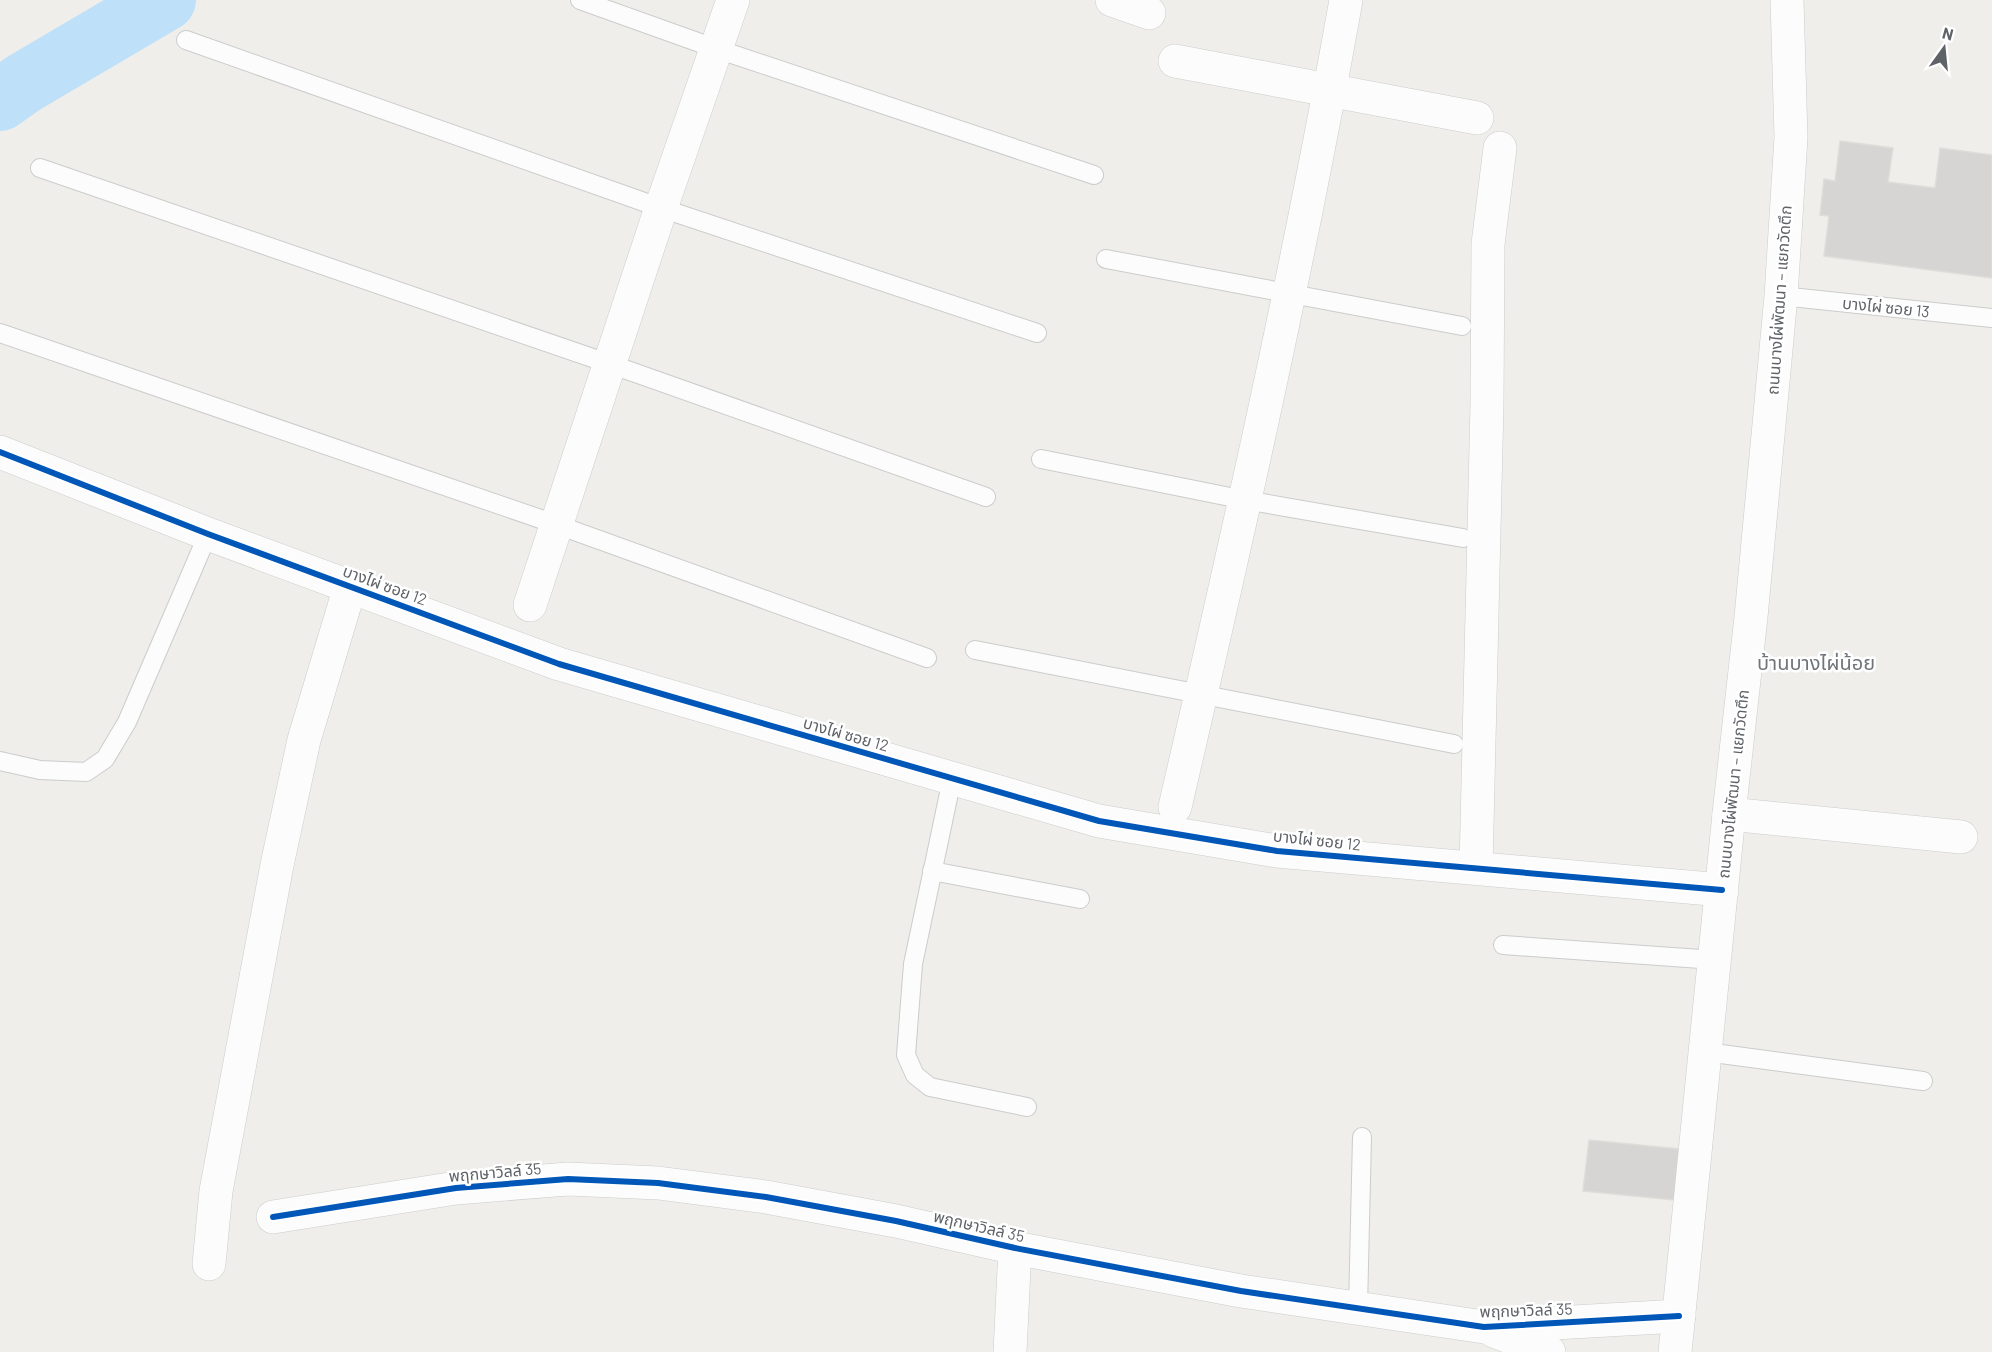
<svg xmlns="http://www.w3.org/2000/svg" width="1992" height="1352" viewBox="0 0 1992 1352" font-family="Barlow,'Noto Sans Thai',sans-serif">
<rect width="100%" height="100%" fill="#efeeea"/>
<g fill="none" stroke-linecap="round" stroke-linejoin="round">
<polyline stroke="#bfe0f9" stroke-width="62" points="0,100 24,83 165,0"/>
</g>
<g fill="#d6d5d3" stroke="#deddd9" stroke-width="1.5">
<polygon points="1840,141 1893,148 1888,182 1935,188 1940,148 1992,155 1992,278 1824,256 1829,216 1820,215 1824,179 1835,181"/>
<polygon points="1589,1140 1679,1149 1674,1200 1583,1191"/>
</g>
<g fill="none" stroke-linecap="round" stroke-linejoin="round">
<g stroke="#cbcccc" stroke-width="20">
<g id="service">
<polyline points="580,0 717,49 1094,175"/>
<polyline points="186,40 661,208 1037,333"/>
<polyline points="40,168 610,364 986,497"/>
<polyline points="1106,259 1462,326"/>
<polyline points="1781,296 1992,318"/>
<polyline points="0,333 555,524 927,658"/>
<polyline points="1041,459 1245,500 1463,538"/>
<polyline points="975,650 1454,744"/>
<polyline points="0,761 40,770 86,772 105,759 127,722 208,534"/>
<polyline points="952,779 913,964 906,1055 915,1075 930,1087 1027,1107"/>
<polyline points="932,871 1080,899"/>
<polyline points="1503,945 1715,960"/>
<polyline points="1706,1052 1923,1081"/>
<polyline points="1358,1308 1362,1137"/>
</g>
</g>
<g stroke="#cbcccc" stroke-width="34">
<g id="minor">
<polyline points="1112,0 1149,13"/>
<polyline points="1175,61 1477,118"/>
<polyline points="0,452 208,534 559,664 1099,821 1277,851 1722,890"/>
<polyline points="530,605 661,208 733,0"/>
<path d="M 1175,807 C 1237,539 1298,270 1346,0"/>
<polyline points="1729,814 1961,837"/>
<polyline points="1476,868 1487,404 1488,244 1500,148"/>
<polyline points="273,1217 456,1188 568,1179 658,1183 766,1197 896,1221 1015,1248 1241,1291 1484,1327 1679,1316"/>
<polyline points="209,1264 216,1191 277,865 304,740 350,587"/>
<polyline points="1494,1331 1549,1352"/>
<polyline points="1010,1352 1015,1248"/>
</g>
</g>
<g stroke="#cbcccc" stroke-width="34">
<polyline id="tertiary" points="1675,1352 1729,814 1751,617 1781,296 1791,137 1787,0"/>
</g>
<use href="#service" stroke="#fdfcfc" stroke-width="18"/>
<use href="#minor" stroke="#fdfcfc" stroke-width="33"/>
<use href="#tertiary" stroke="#fdfcfc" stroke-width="33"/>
<g stroke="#fff" stroke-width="10">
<g id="cycleway">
<polyline points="0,452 208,534 559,664 1099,821 1277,851 1722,890"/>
<polyline points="273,1217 456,1188 568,1179 658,1183 766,1197 896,1221 1015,1248 1241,1291 1484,1327 1679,1316"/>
</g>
</g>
<use href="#cycleway" stroke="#0057b8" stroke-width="6"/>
</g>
<g text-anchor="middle" stroke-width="5" stroke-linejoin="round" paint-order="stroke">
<g font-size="16" fill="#5f6368" stroke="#fff">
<text transform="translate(1779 300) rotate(-86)" y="6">ถนนบางไผ่พัฒนา – แยกวัดตึก</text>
<text transform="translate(1886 307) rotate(6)" y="6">บางไผ่ ซอย 13</text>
<text transform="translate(385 585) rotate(20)" y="6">บางไผ่ ซอย 12</text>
<text transform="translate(846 734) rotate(16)" y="6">บางไผ่ ซอย 12</text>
<text transform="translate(1733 784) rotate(-84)" y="6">ถนนบางไผ่พัฒนา – แยกวัดตึก</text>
<text transform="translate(1317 840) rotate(6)" y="6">บางไผ่ ซอย 12</text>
<text transform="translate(495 1172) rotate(-5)" y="6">พฤกษาวิลล์ 35</text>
<text transform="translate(979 1226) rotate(13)" y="6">พฤกษาวิลล์ 35</text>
<text transform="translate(1526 1310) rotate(-2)" y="6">พฤกษาวิลล์ 35</text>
</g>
<g font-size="20" fill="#70757a" stroke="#fff">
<text x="1816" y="670">บ้านบางไผ่น้อย</text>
</g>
</g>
<g transform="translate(1944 48) rotate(15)" stroke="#ffffff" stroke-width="4.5" paint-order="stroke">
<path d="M0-4.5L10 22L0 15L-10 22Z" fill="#5f6368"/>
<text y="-9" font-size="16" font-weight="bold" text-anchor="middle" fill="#5f6368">N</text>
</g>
</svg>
